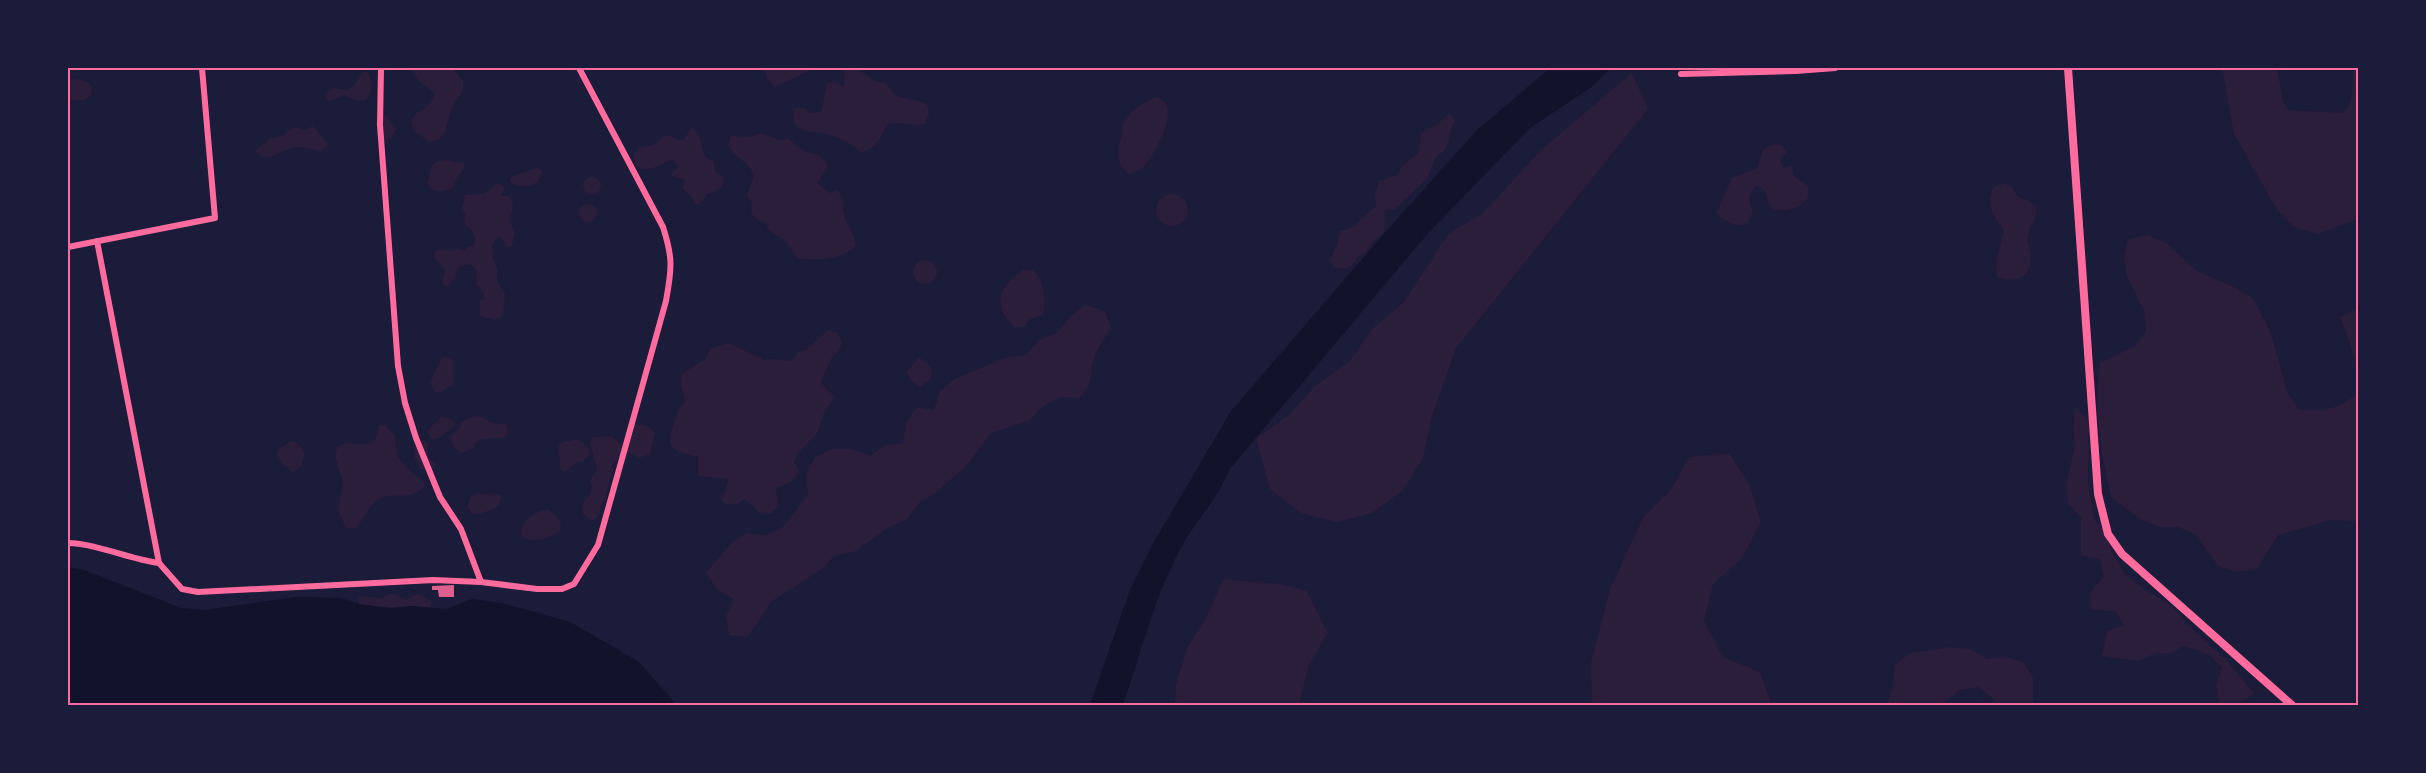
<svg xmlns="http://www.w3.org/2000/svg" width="2426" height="773" viewBox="0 0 2426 773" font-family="'Titillium Web',sans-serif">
<rect width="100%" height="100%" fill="#1b1b3a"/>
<g fill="#2a1e3b">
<path d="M 414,68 L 452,68 L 463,81 L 463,91 L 452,107 L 445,132 L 439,139 L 430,142 L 414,131 L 411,121 L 416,113 C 426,109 431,104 435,93 L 419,81 L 414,73 Z"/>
<polygon points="764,68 815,68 775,87 767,79"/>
<path d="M 845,68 C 865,67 867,82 886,83 C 898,104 909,96 927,104 L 929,114 L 925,124 C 912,127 901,121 888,124 C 877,139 881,145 861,153 C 853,144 840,138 828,134 C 811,130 789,136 794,108 L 804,108 L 811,113 L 821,112 L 827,83 L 837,82 L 844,87 Z"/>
<path d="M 2222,68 L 2277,68 L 2283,102 L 2289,110 L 2342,113 C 2355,106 2352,81 2353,68 L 2358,68 L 2358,219 L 2318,234 L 2294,227 L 2277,210 L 2234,134 Z"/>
<path d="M 362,72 L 367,72 C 373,80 373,93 366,100 L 358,101 L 344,95 L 330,101 L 325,99 L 326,93 L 333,88 L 347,90 L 355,84 Z"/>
<polygon points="1632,73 1648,109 1456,348 1431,419 1423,459 1402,491 1372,513 1337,522 1301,513 1270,489 1256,438 1289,415 1315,386 1350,361 1372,329 1404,302 1448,234 1483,213 1541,150"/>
<polygon points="79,79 90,83 92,88 91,95 85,100 68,100 68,80"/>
<path d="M 1155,97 C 1158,98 1162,99 1164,101 C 1177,115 1155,153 1146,164 C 1142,170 1136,172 1129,174 C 1117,164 1117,157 1120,142 C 1122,137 1121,132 1122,128 C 1126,112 1142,104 1155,97 Z"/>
<polygon points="1448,114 1456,119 1450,132 1449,142 1444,151 1436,157 1427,179 1395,209 1385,211 1384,232 1372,243 1367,252 1358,257 1349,269 1334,268 1330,259 1337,246 1340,231 1354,227 1368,212 1376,207 1375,195 1379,181 1397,175 1402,166 1419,152 1421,133 1439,123"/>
<polygon points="381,117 388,117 396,129 390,139 383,142 378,140 379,130 375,123"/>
<path d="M 313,126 L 329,145 L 321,151 C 313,149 305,147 296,147 C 283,148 268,166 255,151 L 269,139 L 284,135 L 291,128 L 295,127 L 304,130 Z"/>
<path d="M 692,128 C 708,142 696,155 714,162 L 715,172 L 723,177 L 723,186 L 713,193 L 708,193 L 700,204 L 695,205 L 691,196 L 683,189 L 685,179 L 675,178 L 671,174 L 678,168 L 677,163 L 672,160 C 662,163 640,179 634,161 C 632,155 635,152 638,148 L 654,145 L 661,138 L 669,135 L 678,140 L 683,140 Z"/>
<path d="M 762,133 L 780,140 L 789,139 C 794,143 799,148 805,151 C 818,156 818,149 828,166 L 817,183 L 830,193 L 838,190 C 844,200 842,210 846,220 C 850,229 854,235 856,245 C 842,261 817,260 798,259 L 786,241 L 769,230 L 766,223 L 757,220 L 751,213 L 752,203 L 747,195 L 754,176 C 748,158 736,162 728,145 L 731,136 L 750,137 Z"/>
<path d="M 1771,145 L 1781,145 L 1787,152 L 1780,159 L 1783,168 L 1792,165 L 1793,175 L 1808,186 L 1808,198 C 1799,210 1787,211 1773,210 L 1768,202 L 1766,192 L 1758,185 C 1749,193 1747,199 1753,210 L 1750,219 L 1743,226 C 1732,225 1725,221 1716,214 L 1732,178 L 1757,168 L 1763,149 Z"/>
<path d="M 446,160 L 464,163 L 464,168 L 455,181 L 454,187 C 448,191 431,195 428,184 C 427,181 430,176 430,174 C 431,163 434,162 446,160 Z"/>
<path d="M 537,168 L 541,170 C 543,187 522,190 510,182 L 510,177 Z"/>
<circle cx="592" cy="186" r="9"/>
<path d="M 2004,183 L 2013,188 L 2018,197 L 2028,200 L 2036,207 C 2037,221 2032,222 2028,234 C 2025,243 2032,249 2031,258 C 2031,278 2013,284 1997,277 C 1995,256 2000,250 2004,230 C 1993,216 1985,204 1994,187 Z"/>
<path d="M 496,184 L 501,184 L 505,188 L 501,196 L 509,196 L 512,200 L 513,209 L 509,219 L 515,232 L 512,246 L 507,248 L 502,239 L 498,237 L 492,245 L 493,258 L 497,268 L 497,282 L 505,294 L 503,315 L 495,320 L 480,316 L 480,301 L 484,299 L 483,291 L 476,284 C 478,273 476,261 462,266 C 455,268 456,281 447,286 L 442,284 L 445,269 L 434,258 L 434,253 L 437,250 L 455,249 L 465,251 L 467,247 L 472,247 C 480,236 472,230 464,223 L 465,214 L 462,210 L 465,195 L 484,194 Z"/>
<circle cx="1172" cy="210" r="16"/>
<circle cx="588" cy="213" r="9"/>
<path d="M 2148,235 L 2166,243 L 2197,271 L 2234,287 L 2253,298 L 2271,333 L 2287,391 L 2298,409 C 2324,411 2334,411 2356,395 C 2359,364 2351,346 2340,317 L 2358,309 L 2358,521 L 2331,520 L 2278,535 L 2257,569 L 2237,572 L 2218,566 L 2196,535 L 2178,527 L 2160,527 L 2141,520 L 2111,497 C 2102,453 2092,408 2100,363 L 2135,346 L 2146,331 L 2144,311 L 2127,276 L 2124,258 L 2128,239 Z"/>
<circle cx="925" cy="272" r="12"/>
<path d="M 1023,270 L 1033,270 C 1045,280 1046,300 1043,315 L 1030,319 L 1024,327 L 1014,327 C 991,304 999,286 1023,270 Z"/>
<path d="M 1085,305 L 1105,311 L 1111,329 C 1104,339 1095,350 1093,363 C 1089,383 1093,380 1080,398 L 1060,397 L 1042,407 L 1029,421 L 991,433 L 967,465 L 937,492 L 919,503 L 907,519 L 888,528 L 854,552 L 835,555 L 822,569 L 771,602 L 748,637 L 729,635 L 726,615 L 734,599 L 717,590 L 706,573 L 731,543 L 747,533 L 766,535 L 784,526 L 808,494 L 806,475 L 815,457 L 832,449 L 852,449 L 870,456 L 885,445 L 903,443 L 906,423 L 917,407 L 934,410 L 940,391 L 955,379 L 1007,357 L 1026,355 L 1039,340 L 1058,332 L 1070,317 Z"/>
<path d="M 828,330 L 838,333 L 842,342 L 839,351 L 831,359 L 821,383 L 835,397 L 824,413 L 818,432 L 797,454 L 794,463 L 799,471 C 794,482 788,485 776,487 L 778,506 L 771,513 L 761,514 L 745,499 L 737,504 L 727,505 L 720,498 L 726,490 L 728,479 L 698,476 L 698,457 L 679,452 L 671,446 C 668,433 676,422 678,409 L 685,402 C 684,392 679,385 681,374 L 706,359 L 710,349 L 729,343 L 764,360 C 774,357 781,361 791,361 L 797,353 L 806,350 Z"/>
<polygon points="442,356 451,358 454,362 453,385 440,392 435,392 430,383"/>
<polygon points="919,357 927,363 932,370 931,380 919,387 911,381 907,372"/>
<polygon points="2075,407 2089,422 2088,481 2094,519 2108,534 2113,554 2123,572 2138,585 2172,606 2185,622 2229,663 2254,694 2238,703 2219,704 2216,685 2222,667 2208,654 2183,646 2170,654 2156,653 2138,661 2102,656 2107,631 2124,625 2116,612 2090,609 2091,591 2104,577 2100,559 2081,556 2081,518 2068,503 2066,484 2075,446 2073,427"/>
<polygon points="442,416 454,420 456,425 441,437 432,440 427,431"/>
<path d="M 474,416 C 484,416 485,420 493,423 C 498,425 502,422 507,425 L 508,434 L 504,438 L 481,439 L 472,446 L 476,447 L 461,453 L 453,446 L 450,437 L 460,427 L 461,422 Z"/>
<path d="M 379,425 L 384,425 L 395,436 L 397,456 L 411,472 L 423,481 L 425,486 C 409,503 394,491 380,499 C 368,506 364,519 356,528 L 346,528 L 338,510 L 343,482 L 335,457 L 337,447 L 346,443 L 365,444 L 375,441 Z"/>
<path d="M 633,425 C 643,424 650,425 655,433 L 650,454 L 639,458 L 625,451 L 613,464 C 614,472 601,512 596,519 L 591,520 L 583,514 L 582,504 L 589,497 L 592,487 C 588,479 593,477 597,470 L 590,442 L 592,437 L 611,436 L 623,445 L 629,428 Z"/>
<polygon points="580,439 589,450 589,455 582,462 577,462 565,472 561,470 558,447 562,442"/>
<polygon points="424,440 428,444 428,457 435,463 434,468 430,470 420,469 415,458 414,447 419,441"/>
<polygon points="291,441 299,444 305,453 301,467 293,472 281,463 277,454 278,449"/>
<polygon points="1729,453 1750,486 1761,522 1742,558 1713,584 1704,621 1723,657 1760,672 1772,705 1592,705 1591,663 1610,589 1643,518 1670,491 1689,457"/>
<path d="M 478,493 L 499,495 L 502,498 C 499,507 496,508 488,511 C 478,514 475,518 467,507 L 470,497 Z"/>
<path d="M 549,510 L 560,520 L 561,529 C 551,539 530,546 520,534 C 522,520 536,510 549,510 Z"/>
<polygon points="1223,579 1279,584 1307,591 1328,633 1308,667 1299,705 1175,705 1176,684 1187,648 1207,616"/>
<path d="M 389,594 L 399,596 L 407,600 C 416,592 420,593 430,601 L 430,608 L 413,606 L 390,608 L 359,604 L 359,596 L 381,598 Z"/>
<polygon points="1950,647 1970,649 1987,659 2006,657 2023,662 2033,678 2033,705 1997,705 1994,699 1978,687 1959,690 1942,705 1884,705 1887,705 1893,686 1895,665 1910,653"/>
</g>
<g fill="#12122b">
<path d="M 1550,68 L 1611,68 L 1593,86 L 1530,128 L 1429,232 L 1229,470 C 1218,499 1195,521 1180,549 C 1154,598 1141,653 1123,705 L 1090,705 L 1130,590 L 1154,542 L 1231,411 L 1382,236 L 1477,130 Z"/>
<polygon points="68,567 84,570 181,608 204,610 297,597 341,598 359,604 390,608 413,606 446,609 472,599 502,603 570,622 638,661 677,705 68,705"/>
</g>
<polygon fill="#dd5f8e" points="454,585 454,597 439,597 438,590 432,590 432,586"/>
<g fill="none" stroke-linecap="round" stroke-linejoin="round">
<g stroke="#ff6b9d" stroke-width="6">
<polyline points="381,68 380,125 398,366 405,403 416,438 440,497 461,529 481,582"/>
<polyline points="1681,74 1796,71 1835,68"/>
<polyline points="97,241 159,563"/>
<polyline points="68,247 215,218 202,68"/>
<path d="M 68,543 C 99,544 128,559 159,563 L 182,589 L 198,592 L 433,580 L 481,582 L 537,589 L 562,589 L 574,584 L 598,545 L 666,301 C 672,268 673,258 663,227 L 579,68"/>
</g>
<polyline stroke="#ff6b9d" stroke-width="8" points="2068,68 2098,494 2108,534 2122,554 2293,706"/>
</g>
<rect width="2426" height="773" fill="none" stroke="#1b1b3a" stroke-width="138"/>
<rect x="69" y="69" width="2288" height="635" fill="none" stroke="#ff6b9d" stroke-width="2"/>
</svg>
